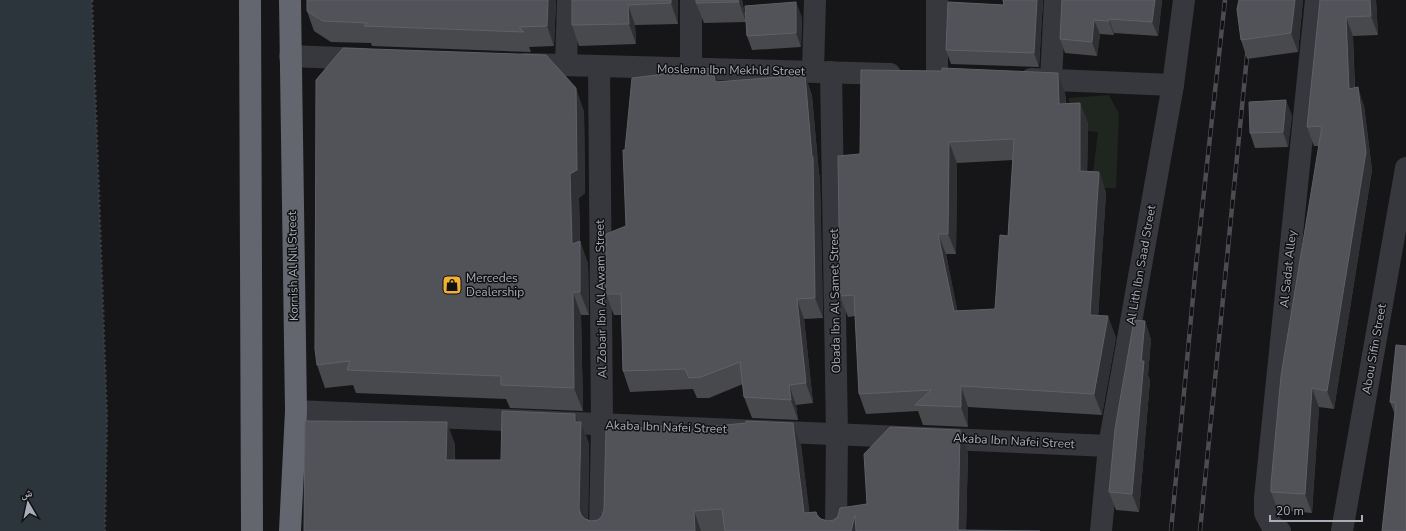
<svg xmlns="http://www.w3.org/2000/svg" width="1406" height="531" viewBox="0 0 1406 531" font-family="'Nunito Sans','Noto Naskh Arabic',sans-serif">
<rect width="100%" height="100%" fill="#161618"/>
<polygon fill="#1e261f" points="1109,95 1119,114 1116,188 1091,188 1098,132 1076,130 1067,118 1069,98"/>
<polygon fill="#2c353c" points="0,0 92,0 107,418 105,531 0,531"/>
<g fill="none" stroke-linecap="round" stroke-linejoin="round">
<polyline stroke="#3d3f44" stroke-width="2.5" stroke-dasharray="2 3" stroke-linecap="butt" points="92,0 107,418 105,531"/>
<g stroke="#37383d" stroke-width="22">
<polyline points="290,56 365,59"/>
<polyline points="525,64 890,74"/>
<polyline points="566,65 568,0"/>
<polyline points="599,67 602,424 600,531"/>
<polyline points="691,68 691,0"/>
<polyline points="813,71 815,0"/>
<polyline points="831,72 837,434 836,531"/>
<polyline points="937,76 937,0"/>
<polyline points="1031,79 1173,85"/>
<polyline points="1051,80 1055,0"/>
<polyline points="296,411 1109,446"/>
<polyline points="1101,531 1109,446 1173,85 1184,0"/>
<polyline points="1280,531 1272,526 1265,513 1265,498 1316,0"/>
<polyline points="1342,531 1406,168"/>
</g>
<g stroke="#63666e" stroke-width="22">
<polyline points="250,0 252,531"/>
<polyline points="290,531 296,411 290,0"/>
</g>
<g stroke="#4a4c52" stroke-width="4.5">
<g id="rail">
<polyline points="1171,531 1196,265 1225,0"/>
<polyline points="1200,531 1248,46"/>
</g>
</g>
<use href="#rail" stroke="#111113" stroke-width="3" stroke-dasharray="9" stroke-linecap="butt"/>
</g>
<g fill="#47494d" fill-rule="evenodd">
<polygon points="307,0 556,0 554,46 529,47 531,52 372,46 371,43 331,42 314,31 307,11"/>
<polygon points="572,0 678,0 678,24 635,25 636,44 579,46 572,25"/>
<polygon points="696,0 742,0 746,20 802,17 801,47 752,50 747,36 746,22 704,23 696,3"/>
<polygon points="1003,0 1043,0 1039,67 951,64 946,50 1004,5"/>
<polygon points="1062,0 1162,0 1158,36 1114,33 1114,35 1100,34 1097,56 1065,53 1060,39"/>
<polygon points="1239,0 1303,0 1298,52 1247,59 1241,40"/>
<polygon points="1320,0 1376,0 1378,35 1353,36 1355,88 1364,106 1372,170 1334,409 1319,407 1312,513 1278,510 1271,492 1319,146 1314,146 1307,127"/>
<path d="M 1058,73 L 1065,93 L 1066,103 L 1080,103 L 1088,124 L 1087,171 L 1099,172 L 1106,193 L 1098,316 L 1116,337 L 1102,415 L 968,407 L 968,427 L 923,425 L 918,411 L 866,414 L 859,394 L 855,316 L 848,317 L 840,296 L 860,154 ZM 1013,160 L 1008,236 L 995,309 L 957,311 L 946,254 L 956,254 L 957,163 Z"/>
<polygon points="805,75 812,96 819,174 820,178 823,318 804,319 813,403 796,405 798,420 752,418 744,397 743,384 709,398 697,398 693,389 630,392 623,371 621,315 614,315 606,294 626,226 625,150 719,82"/>
<polygon points="584,111 585,193 579,198 580,241 588,264 589,315 581,315 583,411 510,408 506,399 356,393 353,385 325,388 317,365"/>
<polygon points="1292,115 1288,147 1255,148 1250,133"/>
<polygon points="1145,321 1151,340 1148,375 1150,380 1139,512 1116,510 1109,492"/>
<polygon points="1406,346 1395,414 1390,402"/>
<polygon points="578,422 581,422 589,444 588,520 591,521 598,520 602,516 666,431 793,423 801,445 809,512 818,516 821,519 828,521 834,520 867,504 968,452 966,530 1040,531 304,531 455,444 455,460 501,460"/>
</g>
<g fill="#2f3033">
<polygon points="548,0 556,0 554,46 547,26"/>
<polygon points="671,0 678,0 678,24 671,3"/>
<polygon points="738,0 742,0 746,22 739,2"/>
<polygon points="1037,0 1043,0 1039,67 1034,53"/>
<polygon points="1155,0 1162,0 1158,36 1152,22"/>
<polygon points="1295,0 1303,0 1298,52 1291,33"/>
<polygon points="1370,0 1376,0 1378,35 1371,16"/>
<polygon points="796,2 802,17 801,47 796,33"/>
<polygon points="628,5 635,25 636,44 629,24"/>
<polygon points="1346,17 1353,36 1355,107 1349,89"/>
<polygon points="1109,19 1114,33 1114,35 1109,21"/>
<polygon points="1094,20 1100,34 1097,56 1092,42"/>
<polygon points="713,68 721,88 715,82"/>
<polygon points="1058,73 1065,93 1067,124 1059,104"/>
<polygon points="805,75 812,96 819,174 820,178 823,318 815,298 812,157"/>
<polygon points="1358,87 1364,106 1372,170 1334,409 1327,391"/>
<polygon points="576,88 584,111 585,193 579,198 580,251 580,241 588,264 589,315 580,292 572,244 570,174"/>
<polygon points="1286,100 1292,115 1288,147 1283,132"/>
<polygon points="1080,103 1088,124 1087,191 1080,171"/>
<polygon points="949,142 957,163 956,254 948,234"/>
<polygon points="1099,172 1106,193 1097,335 1090,315"/>
<polygon points="938,234 946,254 962,332 954,311"/>
<polygon points="573,292 581,315 583,411 574,388"/>
<polygon points="797,299 804,319 813,403 806,383"/>
<polygon points="1108,316 1116,337 1102,415 1094,394"/>
<polygon points="1145,321 1151,340 1148,375 1150,380 1139,512 1132,494"/>
<polygon points="789,385 796,405 798,420 791,400"/>
<polygon points="961,386 968,407 968,427 961,407"/>
<polygon points="1312,388 1319,407 1312,513 1305,494"/>
<polygon points="575,414 581,430 581,422 589,444 588,531 581,515 579,509"/>
<polygon points="447,422 455,444 454,482 446,460"/>
<polygon points="793,423 801,445 812,531 804,513"/>
<polygon points="960,430 968,452 966,531 958,530"/>
<polygon points="694,511 701,531 695,531"/>
<polygon points="855,515 861,531 851,531"/>
</g>
<g fill="#525359" stroke="#5f6168" fill-rule="evenodd">
<polygon points="307,0 548,0 547,26 519,27 524,32 364,26 367,23 323,21 307,11"/>
<polygon points="572,0 671,0 671,3 628,5 629,24 572,25"/>
<polygon points="696,0 738,0 739,2 696,3"/>
<polygon points="1003,0 1037,0 1034,53 946,50 948,2 1004,5"/>
<polygon points="1062,0 1155,0 1152,22 1109,19 1109,21 1094,20 1092,42 1060,39"/>
<polygon points="1239,0 1295,0 1291,33 1241,40 1237,9"/>
<polygon points="1320,0 1370,0 1371,16 1346,17 1349,89 1358,87 1366,152 1327,391 1312,388 1305,494 1271,492 1271,484 1281,376 1322,126 1307,127"/>
<polygon points="796,2 796,33 747,36 745,6"/>
<polygon points="343,48 546,55 576,88 577,170 570,174 572,244 580,241 580,292 573,292 574,388 501,385 501,376 347,370 350,361 317,365 315,349 316,80"/>
<polygon points="713,68 715,82 805,75 812,157 813,157 815,298 797,299 806,383 789,385 791,400 744,397 740,362 701,377 689,378 685,369 623,371 621,294 606,294 606,234 626,226 623,150 625,150 632,78"/>
<path d="M 942,68 L 1058,73 L 1059,104 L 1080,103 L 1080,171 L 1099,172 L 1090,315 L 1108,316 L 1094,394 L 961,386 L 961,407 L 915,405 L 931,390 L 859,394 L 854,295 L 840,296 L 838,156 L 860,154 L 861,70 L 942,71 ZM 1014,139 L 1008,236 L 1000,235 L 995,309 L 954,311 L 938,234 L 948,234 L 949,142 Z"/>
<polygon points="1286,100 1283,132 1250,133 1249,102"/>
<polygon points="1134,320 1145,321 1141,361 1144,361 1132,494 1109,492 1115,429"/>
<polygon points="1396,345 1406,346 1406,531 1382,531 1396,403 1390,402"/>
<polygon points="502,411 575,414 575,422 581,422 579,509 581,515 585,519 591,521 598,520 602,516 604,509 606,430 664,426 665,431 716,428 716,426 746,423 746,421 793,423 804,513 816,512 817,515 821,519 828,521 834,520 838,516 840,508 867,504 864,454 890,427 960,430 958,530 1040,531 856,531 855,515 851,531 725,531 722,509 694,511 695,531 304,531 305,421 447,422 446,460 501,460"/>
</g>
<defs>
<g id="shop-square" transform="scale(1)"><rect x="-9" y="-9" width="18" height="18" rx="4" fill="#f2b134" stroke="#111113"/><path d="M-5-2.5h2.3a2.7 3.5 0 0 1 5.4 0H5L5.5 6h-11ZM-1.5-2.5h3a1.5 2.3 0 0 0-3 0Z" fill="#111"/></g>
</defs>
<g fill-rule="evenodd">
<use href="#shop-square" x="452" y="285"/>
</g>
<g text-anchor="middle" stroke-width="3" stroke-linejoin="round" paint-order="stroke">
<g font-size="12" fill="#a8adb8" stroke="#111113">
<text transform="translate(731 70) rotate(1)" y="4">Moslema Ibn Mekhld Street</text>
<text transform="translate(1141 265) rotate(-80)" y="4">Al Lith Ibn Saad Street</text>
<text transform="translate(293 266) rotate(-91)" y="4">Kornish Al Nil Street</text>
<text transform="translate(1288 269) rotate(-84)" y="4">Al Sadat Alley</text>
<text transform="translate(601 299) rotate(-91)" y="4">Al Zobair Ibn Al Awam Street</text>
<text transform="translate(835 301) rotate(-91)" y="4">Obada Ibn Al Samet Street</text>
<text transform="translate(1374 349) rotate(-80)" y="4">Abou Sifin Street</text>
<text transform="translate(666 427) rotate(2)" y="4">Akaba Ibn Nafei Street</text>
<text transform="translate(1014 441) rotate(3)" y="4">Akaba Ibn Nafei Street</text>
</g>
<g font-size="12" fill="#a8adb8" stroke="#111113" text-anchor="start">
<text x="466" y="282">Mercedes<tspan x="466" dy="14">Dealership</tspan></text>
</g>
</g>
<g transform="translate(28 503) rotate(351)" stroke="#111113" stroke-width="3" paint-order="stroke">
<path d="M0-3L7 15L0 10L-7 15Z" fill="#a8adb8"/>
<text y="-6" font-size="11" font-weight="bold" text-anchor="middle" fill="#a8adb8">ش</text>
</g>
<path d="M1270 515v6h92v-6" fill="none" stroke="#a8adb8" stroke-width="2"/>
<text x="1276" y="515" font-size="12" fill="#a8adb8" stroke="#111113" stroke-width="3" paint-order="stroke">20 m</text>
</svg>
